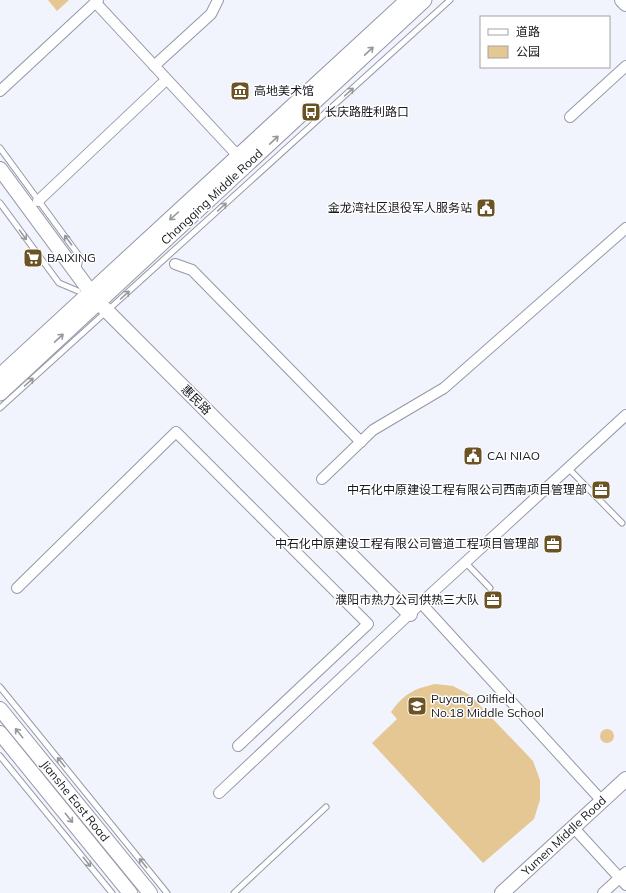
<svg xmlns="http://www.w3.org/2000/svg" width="626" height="893" viewBox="0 0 626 893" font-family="Mulish,'Noto Sans SC',sans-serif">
<rect width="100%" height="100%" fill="#f1f3fd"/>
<g fill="#e5c793">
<polygon points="48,0 69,0 57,11"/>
<path d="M 435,684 L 453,686 L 470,695 L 533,761 L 540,780 L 540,800 L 534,819 L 483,863 L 372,743 L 397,719 L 391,712 C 404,694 413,689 435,684 Z"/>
<circle cx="607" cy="736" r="7"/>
</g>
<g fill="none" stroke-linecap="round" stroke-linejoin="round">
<g stroke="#9599a7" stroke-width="7">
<g id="lane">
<polyline points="0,148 80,257 78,269"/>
<polyline points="0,203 59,283 78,291"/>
<polyline points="0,408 450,0"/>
<polyline points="568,468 622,523"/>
<polyline points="466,563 490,588"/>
<polyline points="0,687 167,893"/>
<polyline points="0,756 112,893"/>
<polyline points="234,893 326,807"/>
</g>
</g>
<g stroke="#9599a7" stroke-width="12">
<g id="street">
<polyline points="95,2 239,157"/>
<polyline points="154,66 211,14 218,0"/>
<polyline points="0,91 98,0"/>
<polyline points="570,117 626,66"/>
<polyline points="38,201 166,80"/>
<polyline points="175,264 192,270 361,442"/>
<polyline points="322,479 373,430 444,388 626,228"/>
<polyline points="17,588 176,432 368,624 238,746"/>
<polyline points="421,603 602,801"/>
<polyline points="219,793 421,603 626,415"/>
<polyline points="573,827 626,885"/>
<polyline points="603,893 626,872"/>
</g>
</g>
<g stroke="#9599a7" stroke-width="16">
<g id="secondary">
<polyline points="622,0 626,4"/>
<polyline points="0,169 98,302 410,614"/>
<polyline points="0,709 150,893"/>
<polyline points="0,733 130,893"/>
<polyline points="502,893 626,779"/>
</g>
</g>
<g stroke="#9599a7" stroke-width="17">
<g id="primary">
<polyline points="0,376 408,0"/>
<polyline points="0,393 424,0"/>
</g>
</g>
<use href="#lane" stroke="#fff" stroke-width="5"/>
<use href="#street" stroke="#fff" stroke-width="10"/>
<use href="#secondary" stroke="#fff" stroke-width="14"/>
<use href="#primary" stroke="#fff" stroke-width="15"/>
</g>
<defs><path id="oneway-shaft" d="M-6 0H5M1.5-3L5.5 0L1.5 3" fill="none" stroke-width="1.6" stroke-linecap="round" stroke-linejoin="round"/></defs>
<g stroke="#97989a">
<use href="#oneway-shaft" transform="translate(369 51) rotate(-43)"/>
<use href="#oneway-shaft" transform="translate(349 92) rotate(-42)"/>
<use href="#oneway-shaft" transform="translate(274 140) rotate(-43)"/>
<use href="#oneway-shaft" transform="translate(222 207) rotate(-42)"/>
<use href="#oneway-shaft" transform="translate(174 216) rotate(138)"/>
<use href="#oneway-shaft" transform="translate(23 235) rotate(54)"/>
<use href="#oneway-shaft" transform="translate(68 240) rotate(-127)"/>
<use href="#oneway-shaft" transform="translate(125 295) rotate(-42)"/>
<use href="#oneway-shaft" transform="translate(59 338) rotate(-43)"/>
<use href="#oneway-shaft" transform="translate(29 382) rotate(-42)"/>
<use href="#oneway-shaft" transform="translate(19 733) rotate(-129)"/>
<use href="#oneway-shaft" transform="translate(61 762) rotate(-129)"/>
<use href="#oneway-shaft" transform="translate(69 818) rotate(51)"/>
<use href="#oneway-shaft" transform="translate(87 862) rotate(51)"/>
<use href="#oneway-shaft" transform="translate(143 863) rotate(-129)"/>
</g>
<defs>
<g id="museum-square" transform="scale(1)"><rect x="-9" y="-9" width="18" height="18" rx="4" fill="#6c5324" stroke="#fff"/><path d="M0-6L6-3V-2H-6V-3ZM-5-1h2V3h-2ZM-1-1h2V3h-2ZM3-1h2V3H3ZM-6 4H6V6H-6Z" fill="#fff"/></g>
<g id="bus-square" transform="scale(1)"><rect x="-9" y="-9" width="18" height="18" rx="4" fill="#6c5324" stroke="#fff"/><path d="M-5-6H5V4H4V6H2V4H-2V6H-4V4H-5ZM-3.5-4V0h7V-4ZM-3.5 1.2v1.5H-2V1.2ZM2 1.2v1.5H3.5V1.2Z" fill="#fff"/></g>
<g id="civic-square" transform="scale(1)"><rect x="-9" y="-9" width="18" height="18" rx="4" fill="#6c5324" stroke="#fff"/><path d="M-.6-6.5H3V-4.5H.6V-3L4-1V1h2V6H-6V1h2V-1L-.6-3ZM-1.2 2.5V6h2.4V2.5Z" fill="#fff"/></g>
<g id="supermarket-square" transform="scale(1)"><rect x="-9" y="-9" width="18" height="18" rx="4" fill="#6c5324" stroke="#fff"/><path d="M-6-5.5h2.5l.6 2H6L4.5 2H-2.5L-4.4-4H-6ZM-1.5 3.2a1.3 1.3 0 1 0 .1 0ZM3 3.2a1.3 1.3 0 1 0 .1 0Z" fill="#fff"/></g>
<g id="office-square" transform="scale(1)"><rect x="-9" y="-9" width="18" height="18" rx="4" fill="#6c5324" stroke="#fff"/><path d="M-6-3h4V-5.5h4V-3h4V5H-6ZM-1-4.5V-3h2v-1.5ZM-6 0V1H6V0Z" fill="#fff"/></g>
<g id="school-square" transform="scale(1)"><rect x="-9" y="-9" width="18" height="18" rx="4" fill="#6c5324" stroke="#fff"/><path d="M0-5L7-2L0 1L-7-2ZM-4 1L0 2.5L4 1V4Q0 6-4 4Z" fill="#fff"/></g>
</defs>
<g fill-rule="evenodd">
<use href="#museum-square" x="240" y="91"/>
<use href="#bus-square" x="311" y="112"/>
<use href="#civic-square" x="486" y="208"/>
<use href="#supermarket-square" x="33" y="258"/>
<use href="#civic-square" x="473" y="456"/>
<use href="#office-square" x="601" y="490"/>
<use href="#office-square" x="553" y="544"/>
<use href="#office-square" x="493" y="600"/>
<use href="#school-square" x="417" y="706"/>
</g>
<g text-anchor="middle" stroke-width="3" stroke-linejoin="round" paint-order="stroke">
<g font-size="12" fill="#18191f" stroke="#fff" text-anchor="start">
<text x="254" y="95">高地美术馆</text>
<text x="325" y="116">长庆路胜利路口</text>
<text x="472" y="212" text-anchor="end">金龙湾社区退役军人服务站</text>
<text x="47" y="262">BAIXING</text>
<text x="487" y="460">CAI NIAO</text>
<text x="587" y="494" text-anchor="end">中石化中原建设工程有限公司西南项目管理部</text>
<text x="539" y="548" text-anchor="end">中石化中原建设工程有限公司管道工程项目管理部</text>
<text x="479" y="604" text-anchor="end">濮阳市热力公司供热三大队</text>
<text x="431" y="703">Puyang Oilfield<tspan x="431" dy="14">No.18 Middle School</tspan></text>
</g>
<g font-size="12" fill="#18191f" stroke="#fff">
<text transform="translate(212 197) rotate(-43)" y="4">Changqing Middle Road</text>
<text transform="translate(196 400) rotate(45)" y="4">惠民路</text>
<text transform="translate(75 801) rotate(51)" y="4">Jianshe East Road</text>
<text transform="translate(564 836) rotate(-43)" y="4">Yumen Middle Road</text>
</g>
</g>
<rect x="480" y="16" width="130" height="52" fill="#ffffff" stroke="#a3a3a5"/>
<rect x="488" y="29" width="20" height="6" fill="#ffffff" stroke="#a3a3a5"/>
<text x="516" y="36" font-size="12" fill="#18191f">道路</text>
<rect x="488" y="46" width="20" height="12" fill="#e5c793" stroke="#a3a3a5"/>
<text x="516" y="56" font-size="12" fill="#18191f">公园</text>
</svg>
